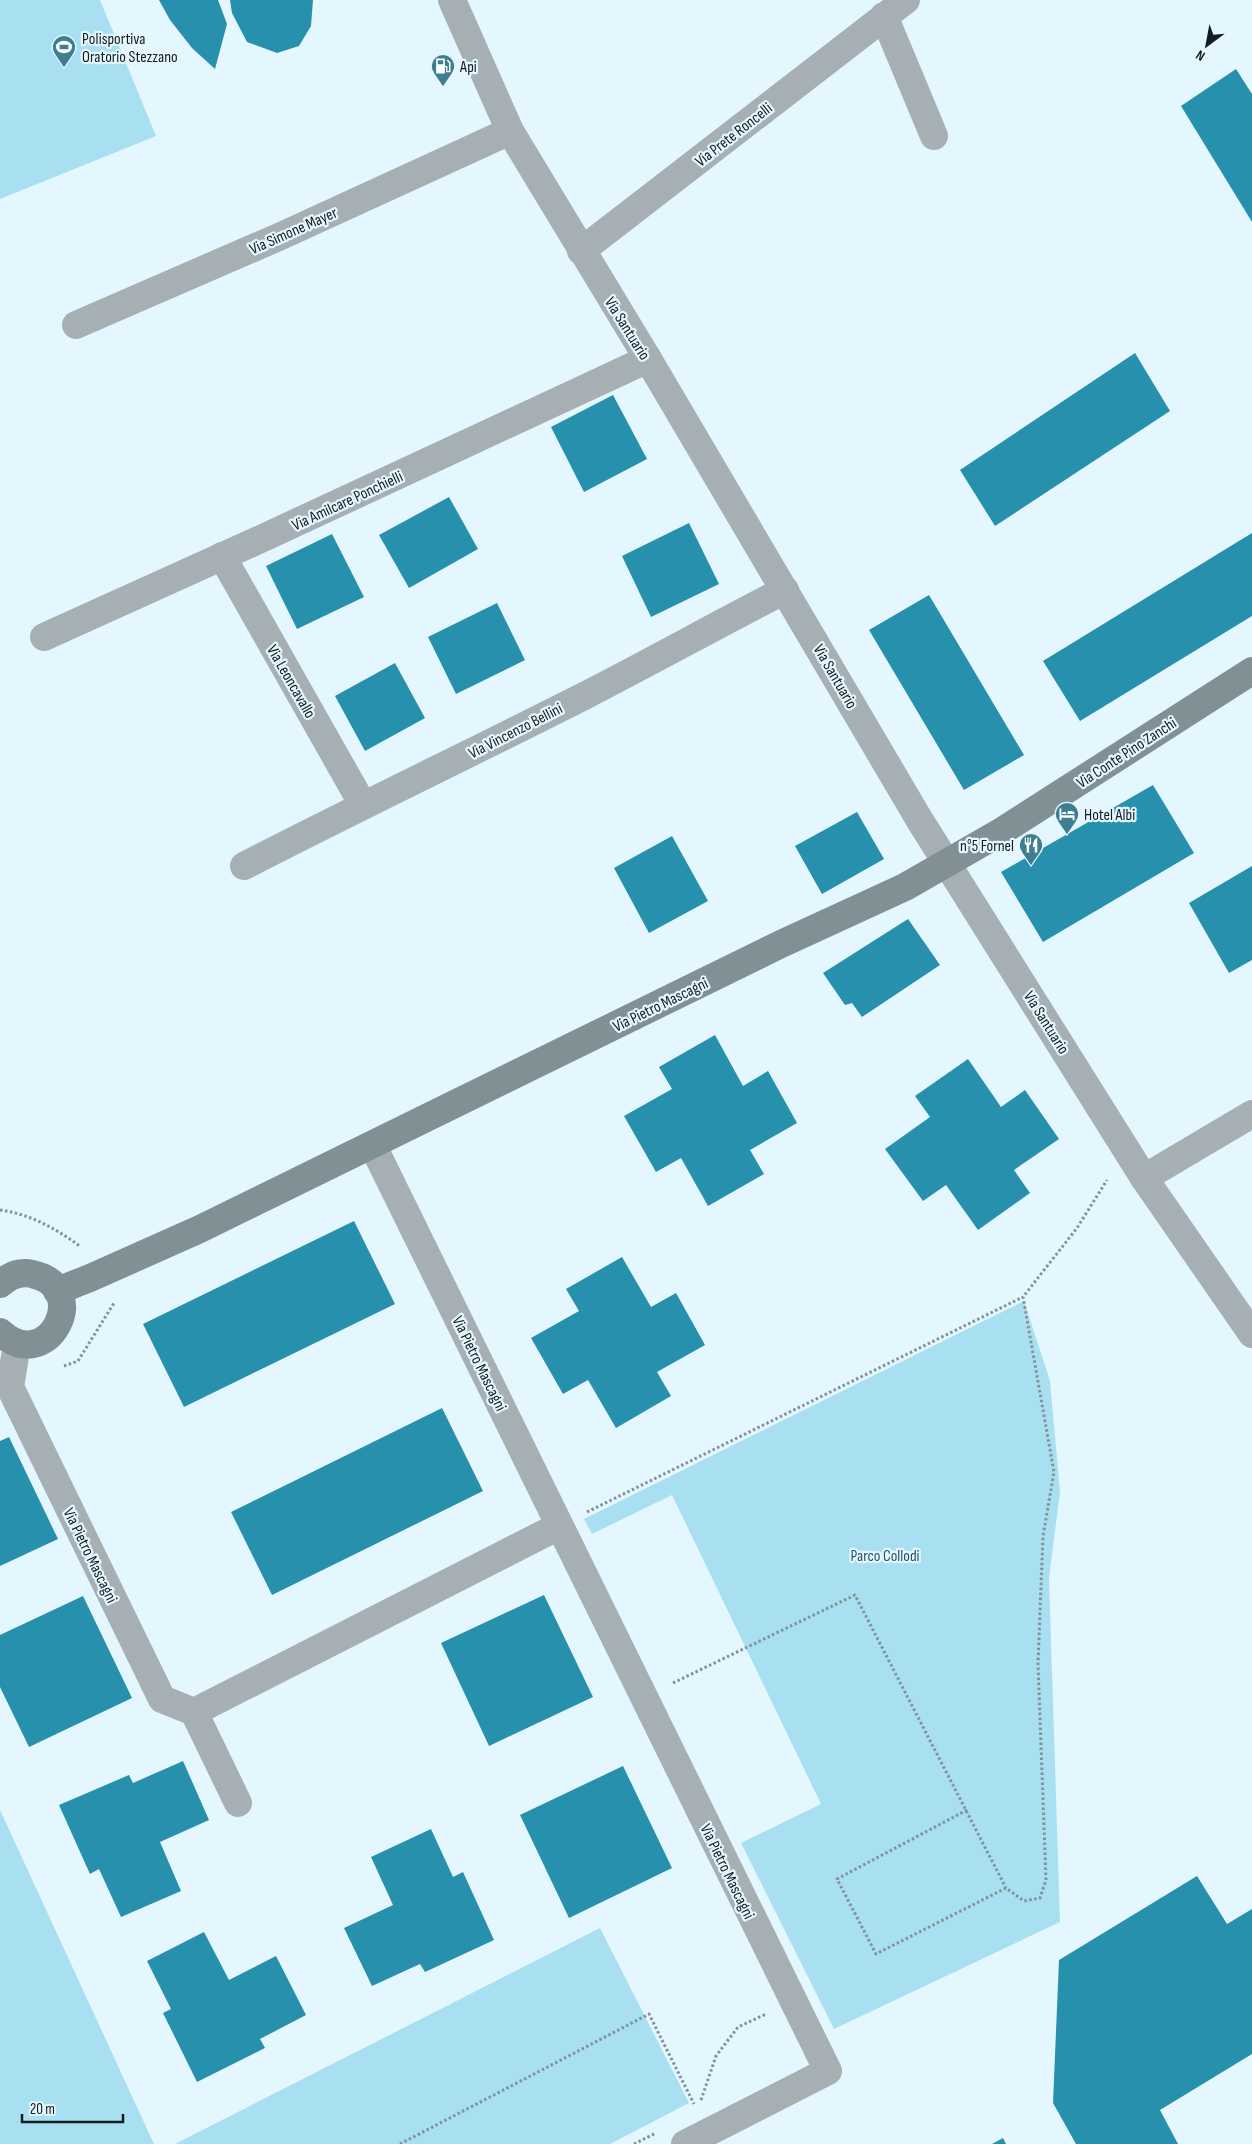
<svg xmlns="http://www.w3.org/2000/svg" width="1252" height="2144" viewBox="0 0 1252 2144" font-family="'Sofia Sans Condensed',sans-serif">
<rect width="100%" height="100%" fill="#e4f7fe"/>
<g fill="#a8e0f2">
<polygon points="0,0 100,0 156,136 0,199"/>
<polygon points="1024,1301 1050,1381 1060,1492 1049,1578 1060,1922 834,2029 741,1843 821,1804 672,1495 592,1534 584,1519"/>
<polygon points="0,1810 154,2144 0,2144"/>
<polygon points="600,1928 689,2103 610,2144 175,2144"/>
</g>
<g fill="#2790ac">
<polygon points="159,0 218,0 227,24 215,69 192,48 170,20"/>
<polygon points="230,0 313,0 311,26 299,46 277,53 247,42 232,13"/>
<polygon points="1236,69 1252,94 1252,222 1181,106"/>
<polygon points="1135,353 1170,411 995,526 960,470"/>
<polygon points="613,395 647,459 584,492 551,427"/>
<polygon points="449,497 478,549 409,588 379,535"/>
<polygon points="689,523 719,584 651,617 622,556"/>
<polygon points="1252,533 1252,616 1080,721 1043,661"/>
<polygon points="332,534 364,597 297,629 266,566"/>
<polygon points="929,595 1024,755 964,790 869,630"/>
<polygon points="497,603 525,660 456,694 428,637"/>
<polygon points="395,663 425,718 365,751 335,696"/>
<polygon points="1153,785 1194,853 1043,942 1001,872"/>
<polygon points="857,812 884,859 822,894 795,846"/>
<polygon points="672,836 708,901 649,933 614,868"/>
<polygon points="1252,866 1252,960 1229,973 1189,903"/>
<polygon points="908,919 940,965 862,1017 852,1003 845,1005 823,973"/>
<polygon points="715,1035 743,1086 768,1071 797,1123 750,1150 764,1174 708,1206 681,1158 656,1172 624,1116 672,1089 659,1067"/>
<polygon points="968,1059 1001,1107 1025,1090 1059,1139 1014,1170 1030,1193 978,1230 946,1185 923,1201 885,1149 930,1117 915,1096"/>
<polygon points="354,1221 395,1304 184,1407 143,1324"/>
<polygon points="622,1257 651,1307 676,1293 705,1345 657,1372 671,1396 616,1428 588,1380 563,1394 531,1338 579,1311 566,1289"/>
<polygon points="442,1408 483,1491 272,1595 231,1512"/>
<polygon points="9,1437 58,1539 0,1566 0,1441"/>
<polygon points="544,1595 593,1697 489,1746 441,1643"/>
<polygon points="83,1596 132,1698 29,1747 0,1687 0,1635"/>
<polygon points="183,1761 209,1820 160,1842 181,1891 121,1917 99,1869 90,1874 59,1805 129,1775 133,1783"/>
<polygon points="623,1766 672,1868 569,1918 520,1815"/>
<polygon points="431,1829 453,1877 463,1872 494,1940 425,1972 420,1964 372,1986 344,1928 393,1905 371,1857"/>
<polygon points="1197,1876 1227,1924 1252,1909 1252,2054 1160,2110 1178,2144 1076,2144 1053,2103 1059,1960"/>
<polygon points="204,1932 229,1980 276,1956 306,2015 260,2039 265,2048 197,2082 163,2013 171,2009 147,1961"/>
<polygon points="1003,2138 1006,2144 992,2144"/>
</g>
<g fill="none" stroke-linecap="round" stroke-linejoin="round">
<g stroke="#839297" stroke-width="3" stroke-dasharray="2.5 2.5" stroke-linecap="butt">
<path d="M 0,1210 C 30,1214 57,1229 81,1247"/>
<polyline points="64,1366 78,1361 114,1303"/>
<polyline points="587,1512 1023,1297"/>
<polyline points="673,1683 855,1595 1006,1888"/>
<polyline points="967,1810 837,1879 876,1954 1006,1888 1024,1901 1040,1898 1046,1880 1038,1664 1043,1536 1054,1472 1023,1297 1077,1228 1107,1180"/>
<polyline points="701,2100 716,2056 738,2027 766,2014"/>
<polyline points="400,2144 649,2014 694,2104"/>
<polyline points="634,2144 656,2133"/>
</g>
<g stroke="#a6b0b4" stroke-width="28">
<polyline points="452,0 510,131 648,359 919,819 1144,1178 1252,1334"/>
<polyline points="884,16 934,136"/>
<polyline points="581,251 906,0"/>
<polyline points="76,325 281,236 510,131"/>
<polyline points="222,556 363,805"/>
<polyline points="44,637 263,538 648,359"/>
<path d="M 244,866 C 358,807 474,752 588,694 C 654,660 719,624 785,590"/>
<polyline points="373,1146 828,2071 685,2144"/>
<polyline points="1144,1178 1252,1114"/>
<polyline points="17,1344 10,1387 162,1699 194,1712 559,1526"/>
<polyline points="194,1712 238,1803"/>
</g>
<g stroke="#819094" stroke-width="28">
<path d="M 0,1284 C 9,1276 20,1271 32,1274 C 94,1287 48,1377 0,1332"/>
<polyline points="57,1291 90,1278 200,1229 781,944 905,887 999,833 1252,671"/>
</g>
</g>
<defs>
<g id="stadium-pin" transform="scale(1.25)"><path d="M0 17L-7.5 6A9.5 9.5 0 1 1 7.5 6Z" fill="#3e7e91" stroke="#e4f7fe"/><path d="M0-5a6.5 5 0 1 0 0 10a6.5 5 0 1 0 0-10ZM-3.5-1.8h7v3.6h-7Z" fill="#fff"/></g>
<g id="fuel-pin" transform="scale(1.25)"><path d="M0 17L-7.5 6A9.5 9.5 0 1 1 7.5 6Z" fill="#3e7e91" stroke="#e4f7fe"/><path d="M-5.5-6h7V0h2V4h1.3V-2.5L3-4.5l.8-.8L6-3V5H2.5V1h-1V6h-7ZM-4.2-4.7v3.2H.2V-4.7Z" fill="#fff"/></g>
<g id="hotel-pin" transform="scale(1.25)"><path d="M0 17L-7.5 6A9.5 9.5 0 1 1 7.5 6Z" fill="#3e7e91" stroke="#e4f7fe"/><path d="M-6-4.5h1.5V1H6V5H4.5V3h-9V5H-6ZM-4 0a1.8 1.8 0 1 1 3.6 0ZM.5 0V-2.5h3Q6-2.5 6 0Z" fill="#fff"/></g>
<g id="restaurant-pin" transform="scale(1.25)"><path d="M0 17L-7.5 6A9.5 9.5 0 1 1 7.5 6Z" fill="#3e7e91" stroke="#e4f7fe"/><path d="M-5-6h1v4h1v-4h1v4h1v-4h1v5L-1.5 .5V6h-2V.5L-5-1ZM5-6V6H3V1.5H1.5Q1.5-4 5-6Z" fill="#fff"/></g>
</defs>
<g fill-rule="evenodd">
<use href="#stadium-pin" x="64" y="47"/>
<use href="#fuel-pin" x="443" y="66"/>
<use href="#hotel-pin" x="1067" y="814"/>
<use href="#restaurant-pin" x="1031" y="845"/>
</g>
<g text-anchor="middle" stroke-width="4.5" stroke-linejoin="round" paint-order="stroke">
<g font-size="16" fill="#131c1f" stroke="#e4f7fe" text-anchor="start">
<text x="82" y="44">Polisportiva<tspan x="82" dy="18">Oratorio Stezzano</tspan></text>
<text x="460" y="72">Api</text>
<text x="1084" y="820">Hotel Albi</text>
<text x="1014" y="851" text-anchor="end">n°5 Fornel</text>
</g>
<g font-size="16" fill="#131c1f" stroke="#e4f7fe">
<text transform="translate(733 134) rotate(-38)" y="6">Via Prete Roncelli</text>
<text transform="translate(293 230) rotate(-24)" y="6">Via Simone Mayer</text>
<text transform="translate(628 328) rotate(58)" y="6">Via Santuario</text>
<text transform="translate(347 500) rotate(-25)" y="6">Via Amilcare Ponchielli</text>
<text transform="translate(836 676) rotate(60)" y="6">Via Santuario</text>
<text transform="translate(292 681) rotate(60)" y="6">Via Leoncavallo</text>
<text transform="translate(515 730) rotate(-27)" y="6">Via Vincenzo Bellini</text>
<text transform="translate(1126 752) rotate(-33)" y="6">Via Conte Pino Zanchi</text>
<text transform="translate(660 1004) rotate(-26)" y="6">Via Pietro Mascagni</text>
<text transform="translate(1047 1022) rotate(58)" y="6">Via Santuario</text>
<text transform="translate(480 1363) rotate(64)" y="6">Via Pietro Mascagni</text>
<text transform="translate(91 1555) rotate(64)" y="6">Via Pietro Mascagni</text>
<text transform="translate(728 1871) rotate(64)" y="6">Via Pietro Mascagni</text>
</g>
<g font-size="16" fill="#28535f" stroke="#e4f7fe">
<text x="885" y="1561">Parco Collodi</text>
</g>
</g>
<g transform="translate(1207 45) rotate(212)" stroke="#e4f7fe" stroke-width="4" paint-order="stroke">
<path d="M0-4L9 19L0 12L-9 19Z" fill="#131c1f"/>
<text y="-8" font-size="14" font-weight="bold" text-anchor="middle" fill="#131c1f">N</text>
</g>
<path d="M22 2114v8h101v-8" fill="none" stroke="#131c1f" stroke-width="2.5"/>
<text x="30" y="2114" font-size="15" fill="#131c1f" stroke="#e4f7fe" stroke-width="4" paint-order="stroke">20 m</text>
</svg>
